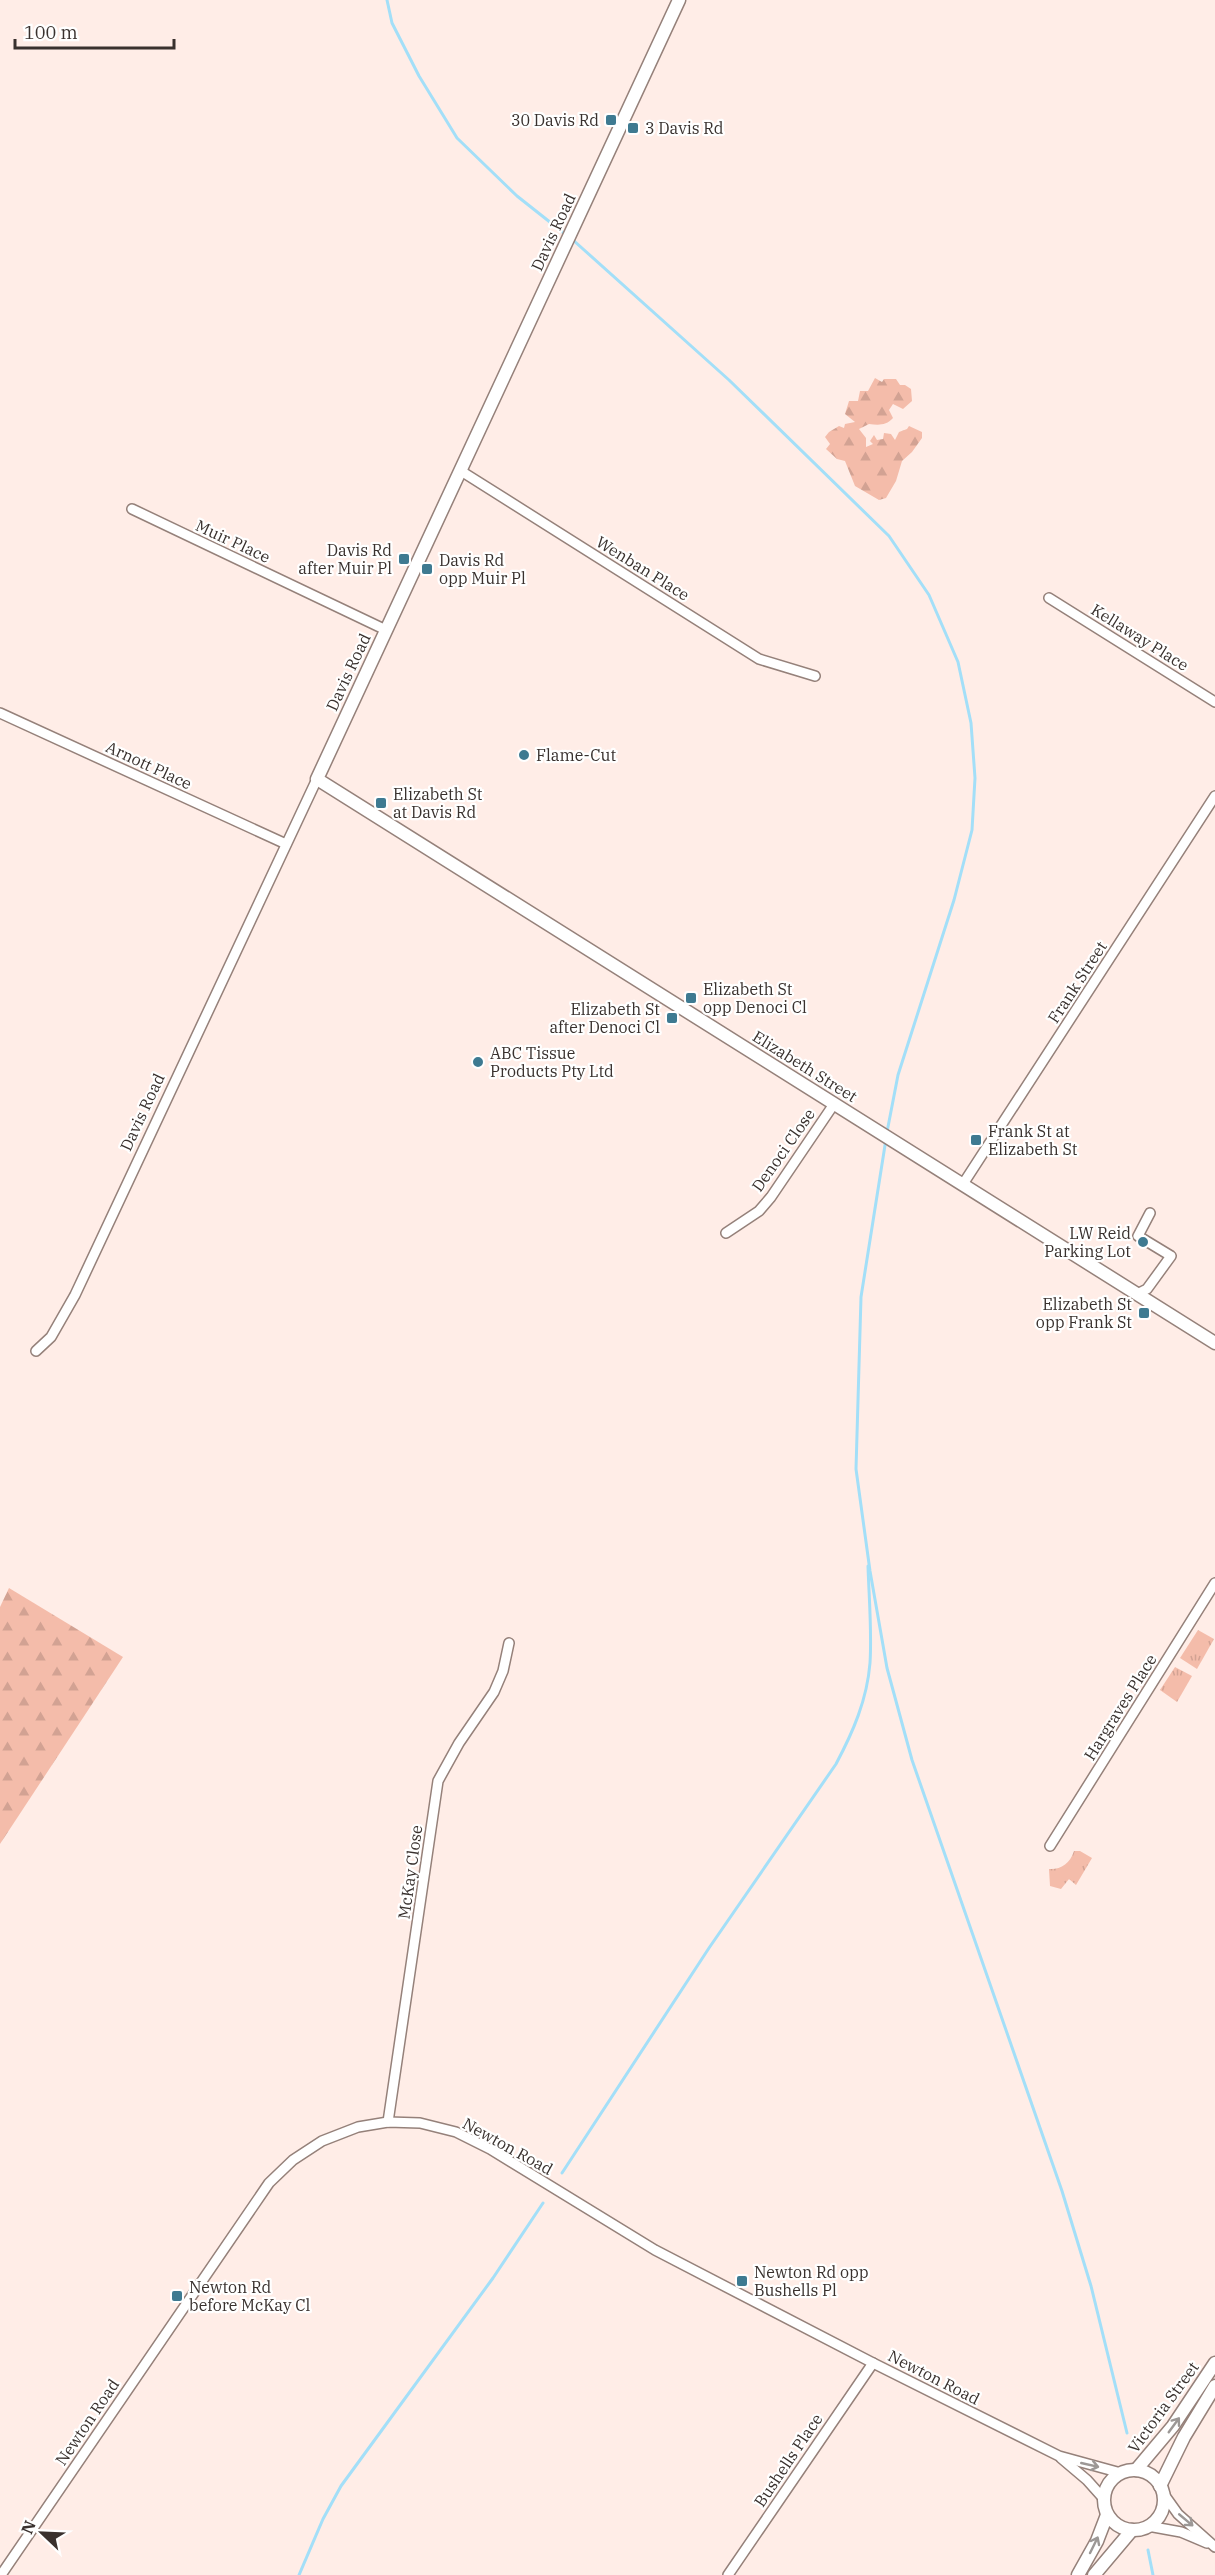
<svg xmlns="http://www.w3.org/2000/svg" width="1215" height="2575" viewBox="0 0 1215 2575" font-family="'IBM Plex Serif',serif">
<defs>
<pattern id="grass-tufts" width="24" height="20" patternUnits="userSpaceOnUse" patternTransform="scale(1.5)"><rect width="24" height="20" fill="#f4bcaa"/><path d="M3 7l-1-3M5 7V3M7 7l1-3M15 17l-1-3M17 17v-4M19 17l1-3" fill="none" stroke="#d2a293"/></pattern>
<pattern id="forest-firs" width="22" height="20" patternUnits="userSpaceOnUse" patternTransform="scale(1.5)"><rect width="22" height="20" fill="#f4bcaa"/><path d="M5 1l3.5 6h-7zM16 11l3.5 6h-7z" fill="#d2a293"/></pattern>
</defs>
<rect width="100%" height="100%" fill="#ffede7"/>
<g fill="url(#grass-tufts)">
<polygon points="1198,1630 1214,1639 1197,1669 1180,1658"/>
<polygon points="1175,1667 1192,1676 1177,1702 1160,1690"/>
<path d="M 1074,1851 L 1080,1851 L 1092,1858 L 1076,1885 L 1069,1879 L 1061,1889 L 1050,1886 L 1049,1869 C 1060,1870 1070,1864 1074,1851 Z"/>
</g>
<g fill="url(#forest-firs)">
<path d="M 875,378 L 882,382 L 884,379 L 896,379 L 900,385 L 905,385 L 911,389 L 912,401 L 903,409 L 893,404 L 889,410 L 893,418 C 886,426 878,425 869,424 L 859,429 L 866,438 L 866,447 L 873,444 L 870,441 L 874,435 L 877,440 L 883,439 L 884,433 L 891,434 L 895,440 L 899,432 L 907,429 L 909,426 L 922,432 L 922,438 L 912,452 L 902,461 L 896,481 L 886,498 L 879,500 L 855,486 L 845,461 L 837,459 L 826,449 L 830,444 L 825,437 L 829,432 L 839,426 L 844,428 L 845,424 L 855,422 L 845,414 L 849,401 L 858,401 L 860,391 L 868,391 Z"/>
<polygon points="9,1588 123,1657 0,1844 0,1607"/>
</g>
<g fill="none" stroke-linecap="round" stroke-linejoin="round">
<g stroke="#a3dff8" stroke-width="3">
<polyline points="387,0 392,23 419,76 457,138 517,196 565,234"/>
<polyline points="573,240 729,380 889,536 929,595 958,662 971,723 975,778 972,830 954,900 898,1075 887,1132"/>
<polyline points="886,1139 861,1297 856,1469 870,1571 887,1668 912,1760 1062,2191 1091,2286 1127,2433"/>
<path d="M 562,2173 L 709,1948 L 836,1764 C 853,1732 867,1700 870,1663 C 872,1631 869,1598 868,1566"/>
<polyline points="1148,2550 1153,2575"/>
<polyline points="299,2575 323,2519 341,2486 493,2278 543,2203"/>
</g>
<g stroke="#95817a" stroke-width="12">
<g id="street">
<polyline points="461,471 759,659 815,676"/>
<polyline points="132,509 386,630"/>
<polyline points="1049,598 1215,702"/>
<polyline points="0,713 286,844"/>
<polyline points="963,1184 1215,796"/>
<polyline points="726,1233 759,1211 771,1197 834,1104"/>
<polyline points="1137,1294 1147,1289 1171,1256 1138,1236 1150,1213"/>
<polyline points="36,1351 51,1337 75,1295 317,779"/>
<polyline points="1050,1846 1215,1583"/>
<polyline points="388,2122 438,1781 459,1743 494,1692 503,1671 509,1643"/>
<polyline points="1061,2458 1087,2480 1104,2499"/>
<polyline points="1163,2493 1178,2514 1215,2547"/>
<polyline points="1148,2526 1181,2532 1207,2543"/>
<polyline points="1,2575 269,2183 293,2160 322,2141 358,2127 388,2122 420,2123 456,2132 490,2149 655,2250 873,2363 1059,2456 1121,2473"/>
<polyline points="728,2575 873,2363"/>
</g>
</g>
<g stroke="#95817a" stroke-width="15">
<g id="secondary">
<polyline points="679,0 317,779 1215,1343"/>
<polyline points="1136,2470 1173,2426 1215,2363"/>
<circle cx="1134" cy="2500" r="30"/>
<polyline points="1160,2486 1184,2437 1215,2386"/>
<polyline points="1078,2575 1097,2541 1107,2515"/>
<polyline points="1094,2575 1132,2530"/>
</g>
</g>
<use href="#street" stroke="#fff" stroke-width="9"/>
<use href="#secondary" stroke="#fff" stroke-width="12"/>
</g>
<defs><path id="oneway-shaft" d="M-6 0H5M1.5-3L5.5 0L1.5 3" fill="none" stroke-width="1.6" stroke-linecap="round" stroke-linejoin="round" transform="scale(1.5)"/></defs>
<g stroke="#9c9896">
<use href="#oneway-shaft" transform="translate(1174 2425) rotate(-54)"/>
<use href="#oneway-shaft" transform="translate(1090 2465) rotate(13)"/>
<use href="#oneway-shaft" transform="translate(1186 2520) rotate(40)"/>
<use href="#oneway-shaft" transform="translate(1094 2545) rotate(-64)"/>
</g>
<g fill="#3e7a91" stroke="#fff" stroke-width="2">
<rect x="605" y="114" width="12" height="12" rx="3"/>
<rect x="627" y="122" width="12" height="12" rx="3"/>
<rect x="398" y="553" width="12" height="12" rx="3"/>
<rect x="421" y="563" width="12" height="12" rx="3"/>
<circle cx="524" cy="755" r="6"/>
<rect x="375" y="797" width="12" height="12" rx="3"/>
<rect x="685" y="992" width="12" height="12" rx="3"/>
<rect x="666" y="1012" width="12" height="12" rx="3"/>
<circle cx="478" cy="1062" r="6"/>
<rect x="970" y="1134" width="12" height="12" rx="3"/>
<circle cx="1143" cy="1242" r="6"/>
<rect x="1138" y="1307" width="12" height="12" rx="3"/>
<rect x="736" y="2275" width="12" height="12" rx="3"/>
<rect x="171" y="2290" width="12" height="12" rx="3"/>
</g>
<g text-anchor="middle" stroke-width="4.5" stroke-linejoin="round" paint-order="stroke">
<g font-size="16" fill="#39312e" stroke="#fff" text-anchor="start">
<text x="599" y="126" text-anchor="end">30 Davis Rd</text>
<text x="645" y="134">3 Davis Rd</text>
<text x="392" y="556" text-anchor="end">Davis Rd<tspan x="392" dy="18">after Muir Pl</tspan></text>
<text x="439" y="566">Davis Rd<tspan x="439" dy="18">opp Muir Pl</tspan></text>
<text x="536" y="761">Flame-Cut</text>
<text x="393" y="800">Elizabeth St<tspan x="393" dy="18">at Davis Rd</tspan></text>
<text x="703" y="995">Elizabeth St<tspan x="703" dy="18">opp Denoci Cl</tspan></text>
<text x="660" y="1015" text-anchor="end">Elizabeth St<tspan x="660" dy="18">after Denoci Cl</tspan></text>
<text x="490" y="1059">ABC Tissue<tspan x="490" dy="18">Products Pty Ltd</tspan></text>
<text x="988" y="1137">Frank St at<tspan x="988" dy="18">Elizabeth St</tspan></text>
<text x="1131" y="1239" text-anchor="end">LW Reid<tspan x="1131" dy="18">Parking Lot</tspan></text>
<text x="1132" y="1310" text-anchor="end">Elizabeth St<tspan x="1132" dy="18">opp Frank St</tspan></text>
<text x="754" y="2278">Newton Rd opp<tspan x="754" dy="18">Bushells Pl</tspan></text>
<text x="189" y="2293">Newton Rd<tspan x="189" dy="18">before McKay Cl</tspan></text>
</g>
<g font-size="16" fill="#39312e" stroke="#fff">
<text transform="translate(553 232) rotate(-65)" y="6">Davis Road</text>
<text transform="translate(233 541) rotate(25)" y="6">Muir Place</text>
<text transform="translate(643 568) rotate(32)" y="6">Wenban Place</text>
<text transform="translate(1140 637) rotate(32)" y="6">Kellaway Place</text>
<text transform="translate(348 672) rotate(-65)" y="6">Davis Road</text>
<text transform="translate(149 765) rotate(25)" y="6">Arnott Place</text>
<text transform="translate(1077 982) rotate(-57)" y="6">Frank Street</text>
<text transform="translate(805 1066) rotate(32)" y="6">Elizabeth Street</text>
<text transform="translate(142 1112) rotate(-65)" y="6">Davis Road</text>
<text transform="translate(783 1150) rotate(-55)" y="6">Denoci Close</text>
<text transform="translate(1120 1707) rotate(-58)" y="6">Hargraves Place</text>
<text transform="translate(410 1872) rotate(-82)" y="6">McKay Close</text>
<text transform="translate(508 2146) rotate(29)" y="6">Newton Road</text>
<text transform="translate(934 2377) rotate(27)" y="6">Newton Road</text>
<text transform="translate(1163 2407) rotate(-54)" y="6">Victoria Street</text>
<text transform="translate(87 2422) rotate(-56)" y="6">Newton Road</text>
<text transform="translate(788 2460) rotate(-56)" y="6">Bushells Place</text>
</g>
</g>
<g transform="translate(42 2533) rotate(293)" stroke="#ffffff" stroke-width="4.5" paint-order="stroke">
<path d="M0-4.5L10 22L0 15L-10 22Z" fill="#39312e"/>
<text y="-9" font-size="16" font-weight="bold" text-anchor="middle" fill="#39312e">N</text>
</g>
<path d="M15 39v9h159v-9" fill="none" stroke="#39312e" stroke-width="3"/>
<text x="24" y="39" font-size="18" fill="#39312e" stroke="#ffffff" stroke-width="4.5" paint-order="stroke">100 m</text>
</svg>
